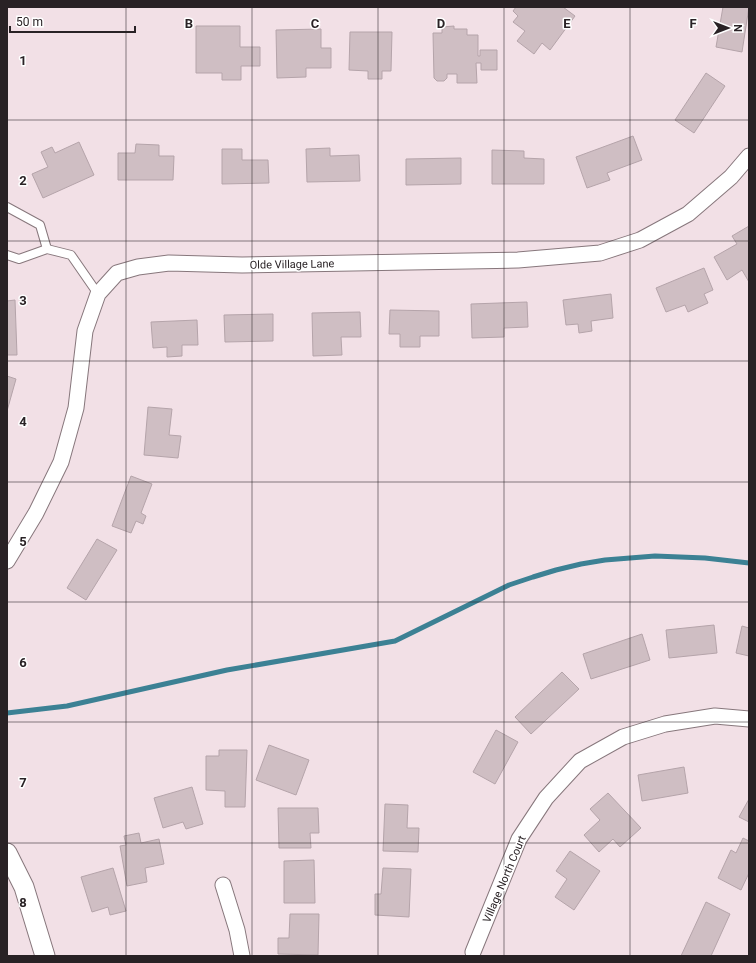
<svg xmlns="http://www.w3.org/2000/svg" width="756" height="963" viewBox="0 0 756 963" font-family="Roboto,sans-serif">
<rect width="100%" height="100%" fill="#f2e0e6"/>
<g fill="none" stroke-linecap="round" stroke-linejoin="round">
<polyline stroke="#3c8194" stroke-width="5" points="7,713 67,706 227,670 395,641 509,585 533,577 556,570 581,564 605,560 655,556 705,558 749,563"/>
</g>
<g fill="#cfbec3" stroke="#b5a4aa">
<polygon points="516,7 563,7 575,16 550,50 542,43 534,54 517,41 525,31 513,22 518,16 513,11"/>
<polygon points="723,7 749,7 742,52 716,47"/>
<polygon points="196,26 240,26 240,47 260,47 260,66 241,66 241,80 222,80 222,73 196,73"/>
<polygon points="454,26 454,29 467,29 467,35 478,35 478,56 480,56 480,50 497,50 497,70 481,70 481,63 476,63 477,83 457,83 457,74 447,74 447,78 444,81 437,81 434,78 433,33 442,33 442,27"/>
<polygon points="321,29 321,48 331,48 331,68 306,68 306,77 277,78 276,30"/>
<polygon points="350,32 392,32 391,71 382,71 382,79 368,79 368,71 349,70"/>
<polygon points="706,73 725,86 694,133 675,120"/>
<polygon points="633,136 642,160 607,173 610,180 587,188 576,157"/>
<polygon points="79,142 94,175 43,198 32,174 48,167 41,152 52,147 55,153"/>
<polygon points="136,144 159,145 159,156 174,156 173,180 118,180 118,153 135,153"/>
<polygon points="330,148 330,156 359,155 360,181 307,182 306,149"/>
<polygon points="222,149 242,149 242,160 268,160 269,183 222,184"/>
<polygon points="492,150 524,151 524,158 544,159 544,184 492,184"/>
<polygon points="461,158 461,184 406,185 406,159"/>
<polygon points="749,226 749,282 742,270 727,280 714,257 737,244 732,236"/>
<polygon points="704,268 713,290 704,294 708,303 688,312 685,305 666,312 656,288"/>
<polygon points="611,294 613,318 591,321 592,331 579,333 578,324 566,325 563,300"/>
<polygon points="15,300 17,355 7,355 7,301"/>
<polygon points="527,302 528,327 504,328 504,337 472,338 471,304"/>
<polygon points="390,310 439,311 439,336 420,336 420,347 400,347 400,334 389,334"/>
<polygon points="360,312 361,337 341,337 342,355 313,356 312,313"/>
<polygon points="273,314 273,341 225,342 224,315"/>
<polygon points="197,320 198,345 182,345 182,356 167,357 167,347 153,348 151,322"/>
<polygon points="7,376 16,379 7,411"/>
<polygon points="148,407 172,409 169,435 181,436 178,458 144,455"/>
<polygon points="131,476 152,484 141,513 146,516 143,524 136,521 131,533 112,526"/>
<polygon points="97,539 117,550 86,600 67,588"/>
<polygon points="714,625 717,653 669,658 666,630"/>
<polygon points="742,626 749,628 749,656 736,653"/>
<polygon points="642,634 650,660 591,679 583,654"/>
<polygon points="562,672 579,689 531,734 515,717"/>
<polygon points="496,730 518,742 495,784 473,772"/>
<polygon points="269,745 309,760 296,795 256,780"/>
<polygon points="219,750 247,750 245,807 225,807 225,791 206,790 206,756 219,756"/>
<polygon points="684,767 688,793 642,801 638,775"/>
<polygon points="192,787 203,824 186,829 183,822 163,828 154,798"/>
<polygon points="608,793 641,828 620,847 613,839 599,852 584,835 600,820 590,809"/>
<polygon points="749,799 749,822 739,817"/>
<polygon points="385,804 408,805 407,828 419,828 418,852 383,851"/>
<polygon points="278,808 318,808 319,833 310,833 311,848 279,848"/>
<polygon points="139,833 141,843 159,839 164,864 145,868 147,882 127,886 120,846 126,845 124,836"/>
<polygon points="743,838 749,841 749,873 741,890 718,878 731,850 736,853"/>
<polygon points="570,851 600,871 574,910 555,897 567,879 556,871"/>
<polygon points="314,860 315,903 284,903 284,861"/>
<polygon points="113,868 126,911 110,915 108,907 92,912 81,877"/>
<polygon points="383,868 411,869 409,917 375,915 375,894 381,894"/>
<polygon points="706,902 730,914 711,956 681,956"/>
<polygon points="290,914 319,914 318,955 278,954 278,938 289,938"/>
</g>
<g fill="none" stroke-linecap="round" stroke-linejoin="round">
<g stroke="#87777c" stroke-width="10">
<g id="service">
<polyline points="7,207 40,225 47,249"/>
<polyline points="7,255 19,259 47,249 71,255 98,294"/>
</g>
</g>
<g stroke="#87777c" stroke-width="17">
<g id="minor">
<polyline points="7,561 36,513 61,462 76,408 85,331 98,294 117,273 138,267 169,263 242,265 518,260 600,253 640,240 688,214 731,177 749,156"/>
<polyline points="223,885 237,930 242,956"/>
<polyline points="473,952 519,839 546,798 580,761 623,737 665,724 715,716 749,719"/>
</g>
</g>
<g stroke="#87777c" stroke-width="21">
<polyline id="tertiary" points="7,853 24,887 45,956"/>
</g>
<use href="#service" stroke="#fff" stroke-width="8"/>
<use href="#minor" stroke="#fff" stroke-width="15"/>
<use href="#tertiary" stroke="#fff" stroke-width="19"/>
</g>
<path fill="none" stroke="#292225" stroke-width="1" stroke-opacity="0.55" d="M 126,7 L 126,956M 252,7 L 252,956M 378,7 L 378,956M 504,7 L 504,956M 630,7 L 630,956M 7,120 L 749,120M 7,241 L 749,241M 7,361 L 749,361M 7,482 L 749,482M 7,602 L 749,602M 7,722 L 749,722M 7,843 L 749,843"/>
<g text-anchor="middle" stroke-width="3" stroke-linejoin="round" paint-order="stroke">
<g font-size="11" fill="#292225" stroke="#fff">
<text transform="translate(292 264) rotate(-1)" y="4">Olde Village Lane</text>
<text transform="translate(504 879) rotate(-67)" y="4">Village North Court</text>
</g>
</g>
<g font-size="13" text-anchor="middle" font-weight="bold" fill="#292225" stroke="#fff" stroke-width="3" stroke-linejoin="round" paint-order="stroke">
<text x="189" y="28">B</text>
<text x="315" y="28">C</text>
<text x="441" y="28">D</text>
<text x="567" y="28">E</text>
<text x="693" y="28">F</text>
<text x="23" y="65">1</text>
<text x="23" y="185">2</text>
<text x="23" y="305">3</text>
<text x="23" y="426">4</text>
<text x="23" y="546">5</text>
<text x="23" y="667">6</text>
<text x="23" y="787">7</text>
<text x="23" y="907">8</text>
</g>
<rect width="756" height="963" fill="none" stroke="#292225" stroke-width="16"/>
<g transform="translate(728 28) rotate(90)" stroke="#ffffff" stroke-width="3" paint-order="stroke">
<path d="M0-3L7 15L0 10L-7 15Z" fill="#292225"/>
<text y="-6" font-size="11" font-weight="bold" text-anchor="middle" fill="#292225">N</text>
</g>
<path d="M10 26v6h125v-6" fill="none" stroke="#292225" stroke-width="2"/>
<text x="16" y="26" font-size="12" fill="#292225" stroke="#ffffff" stroke-width="3" paint-order="stroke">50 m</text>
</svg>
